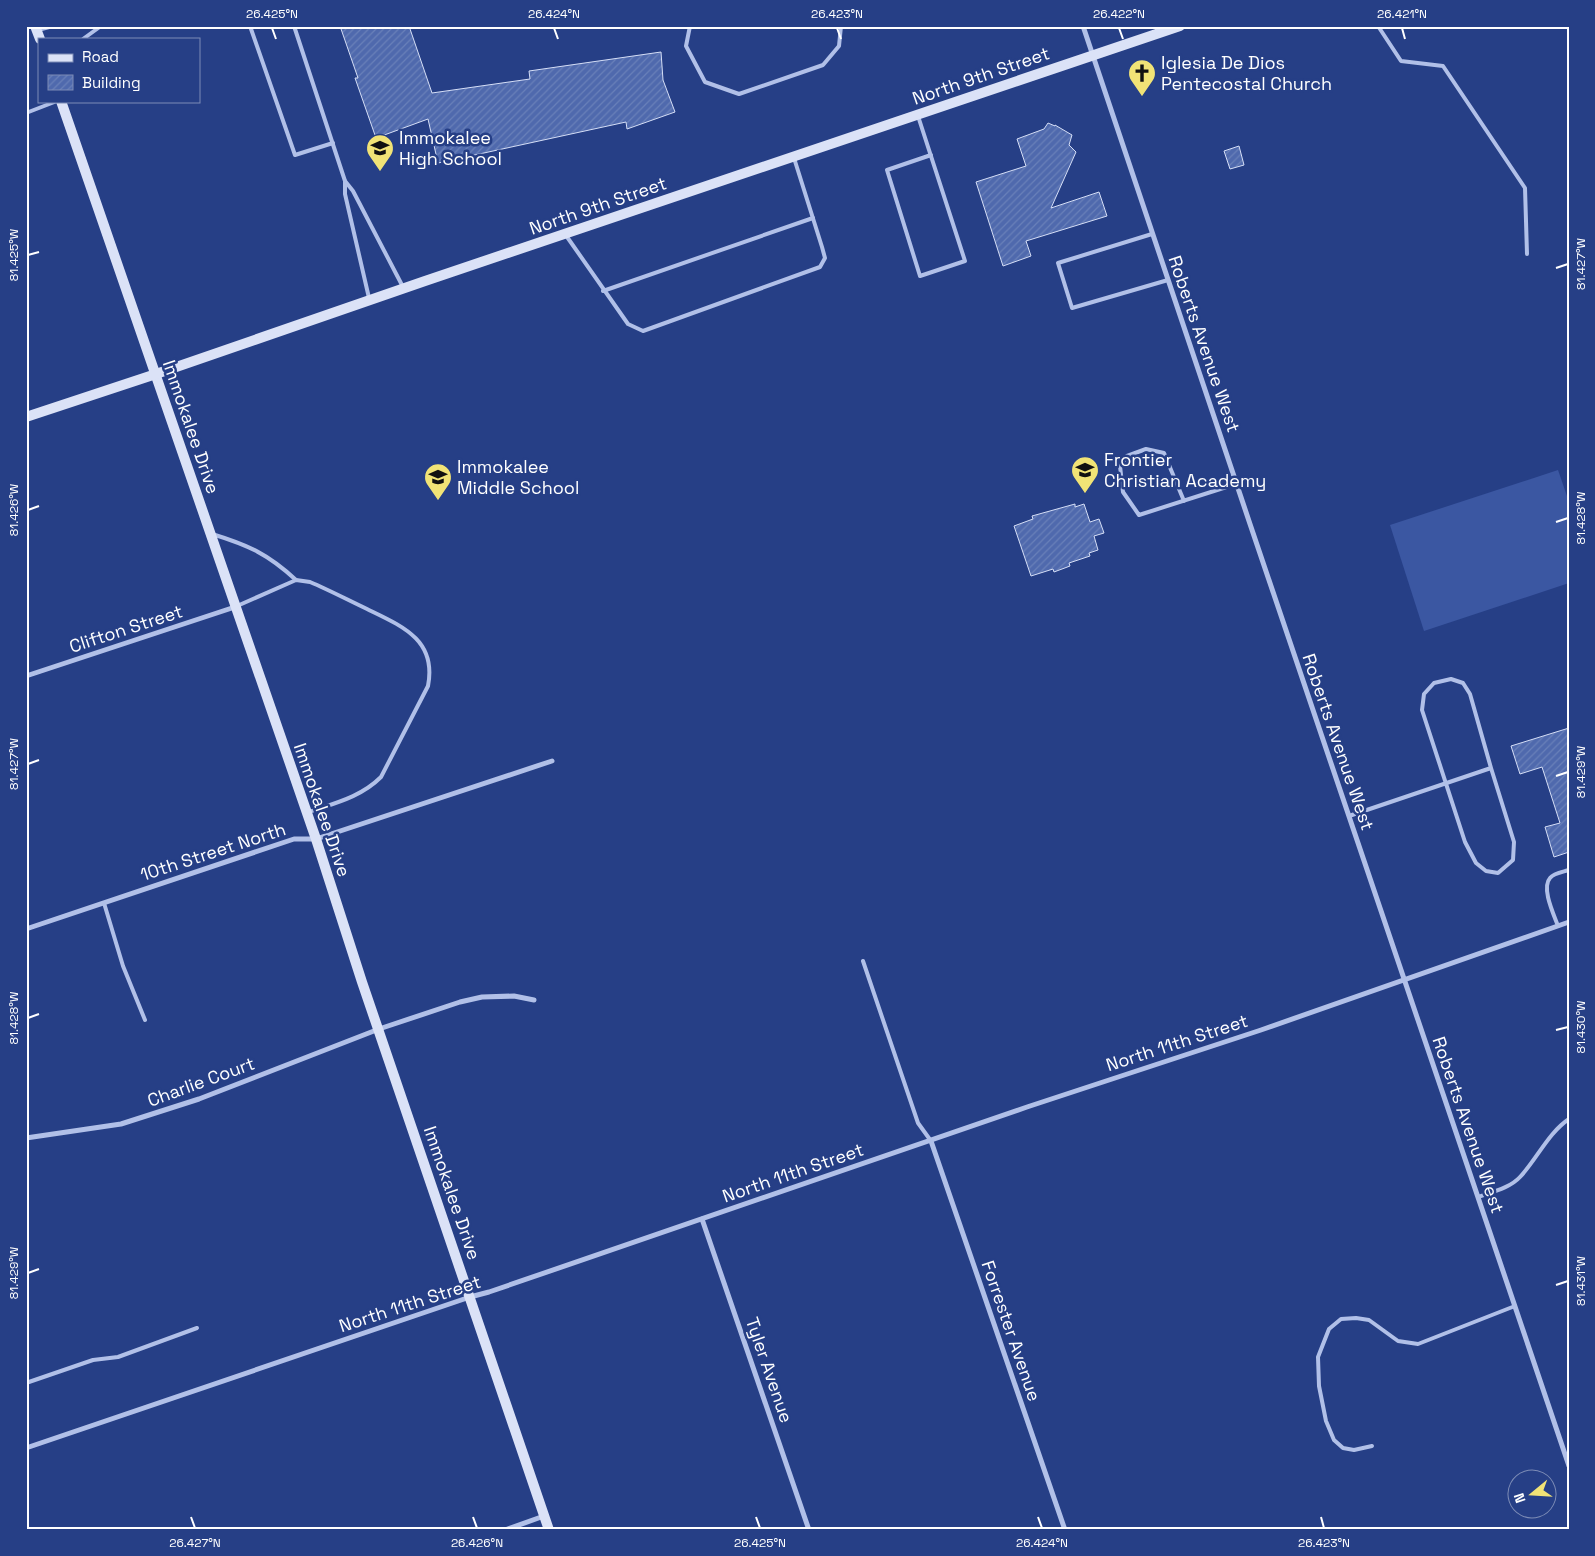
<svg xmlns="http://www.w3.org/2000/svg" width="1595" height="1556" viewBox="0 0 1595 1556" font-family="'Space Grotesk',sans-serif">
<defs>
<pattern id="building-hatch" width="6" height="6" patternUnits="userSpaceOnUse" patternTransform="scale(1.25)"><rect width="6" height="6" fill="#4f69ad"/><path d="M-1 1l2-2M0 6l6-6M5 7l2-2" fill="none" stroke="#6980b9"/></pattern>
</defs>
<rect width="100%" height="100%" fill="#263f86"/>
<polygon fill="#3b57a2" points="1558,470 1569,502 1569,583 1424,631 1390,525"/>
<g fill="url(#building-hatch)" stroke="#d5def6">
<polygon points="340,26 409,26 432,93 530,79 529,71 661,52 663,80 675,112 627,129 626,122 438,163 428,119 376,138 355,78 358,78"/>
<polygon points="1048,123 1055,126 1055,125 1072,135 1069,145 1076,152 1051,208 1099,192 1107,216 1026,241 1031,256 1003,266 976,182 1026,166 1017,139 1044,129"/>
<polygon points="1239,146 1244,165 1230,169 1224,151"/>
<polygon points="1075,504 1075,507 1084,504 1090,522 1099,519 1104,533 1094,536 1098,550 1089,553 1090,556 1069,563 1070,566 1054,572 1053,569 1031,576 1014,526 1033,519 1032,516"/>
<polygon points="1569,728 1569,852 1554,857 1545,827 1560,823 1542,767 1520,774 1511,746"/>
</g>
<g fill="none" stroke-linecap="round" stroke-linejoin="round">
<g stroke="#b1c0e8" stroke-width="4">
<polyline points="250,26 295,155 333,143"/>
<polyline points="294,26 345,181"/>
<polyline points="690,26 686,46 705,82 739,94 823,65 839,46 841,26"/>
<polyline points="1378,26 1401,61 1443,66 1525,188 1527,254"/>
<polyline points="38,30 53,26"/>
<polyline points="83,39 101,26"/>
<polyline points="26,113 57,101"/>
<polyline points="918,116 965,261 920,276 887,170 931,155"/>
<polyline points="565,234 628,324 643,331 820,267 825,258 822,247 794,158"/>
<polyline points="1152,234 1058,263 1072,308 1168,280"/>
<polyline points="603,291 813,218"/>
<polyline points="369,298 345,194 345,181 353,191 403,287"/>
<polyline points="1184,501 1164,453 1146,449 1127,456 1120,466 1123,492 1139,515 1236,484"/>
<path d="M 212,534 C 248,545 268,554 296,580"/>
<path d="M 237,606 L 296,580 L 310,582 C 329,590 348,600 367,609 C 402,626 437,640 428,686 L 381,777 C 361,797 335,803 309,812"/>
<polyline points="1349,816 1491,768 1514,842 1513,860 1498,873 1486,871 1476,863 1465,842 1422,710 1424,694 1434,683 1451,679 1463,683 1470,694 1491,768"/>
<polyline points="104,903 123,966 145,1020"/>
<path d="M 1558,926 C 1554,915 1541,888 1550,878 C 1554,873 1563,872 1569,870"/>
<polyline points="863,961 918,1123 931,1141"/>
<path d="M 1478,1197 C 1492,1192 1510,1188 1520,1177 C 1537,1159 1548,1133 1569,1119"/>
<polyline points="26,1383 93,1360 118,1357 197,1328"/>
<polyline points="1372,1446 1354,1450 1343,1448 1334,1440 1326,1421 1319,1386 1318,1357 1329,1329 1341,1319 1356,1318 1369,1320 1398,1341 1418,1344 1515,1306"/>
</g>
<g stroke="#b1c0e8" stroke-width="5">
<polyline points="1083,26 1250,524 1569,1466"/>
<polyline points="26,676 235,607"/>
<polyline points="26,929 294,839 316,839 552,761"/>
<polyline points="26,1138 121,1124 199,1099 379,1029 460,1002 482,997 514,996 534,1000"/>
<polyline points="931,1141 1065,1530"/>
<polyline points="702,1219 809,1530"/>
<polyline points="26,1448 470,1297 489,1292 1027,1107 1261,1030 1569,922"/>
<polyline points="505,1530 544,1516"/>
</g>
<g stroke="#dbe2f7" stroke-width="10">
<polyline points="35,26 40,39"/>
<polyline points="61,101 316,839 362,982 549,1530"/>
<polyline points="26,417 156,374 425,281 1180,26"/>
</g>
</g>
<path fill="none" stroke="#fff" stroke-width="2" d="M 272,28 L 276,39M 554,28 L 558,39M 837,28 L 841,39M 1119,28 L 1123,39M 1402,28 L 1405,39M 28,255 L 39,252M 1556,268 L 1568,264M 28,510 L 39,506M 1556,522 L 1568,518M 28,764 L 39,760M 1556,776 L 1568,772M 28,1018 L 39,1014M 1556,1030 L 1568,1027M 28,1273 L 39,1269M 1556,1285 L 1568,1281M 191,1517 L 195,1528M 473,1517 L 477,1528M 756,1517 L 760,1528M 1038,1517 L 1042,1528M 1321,1517 L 1324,1528"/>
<defs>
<g id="church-pin" transform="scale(1.4375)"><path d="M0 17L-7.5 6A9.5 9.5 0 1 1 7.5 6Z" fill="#f1e376" stroke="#263f86"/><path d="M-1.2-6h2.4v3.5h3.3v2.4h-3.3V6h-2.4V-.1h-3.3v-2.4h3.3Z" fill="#111"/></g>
<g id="school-pin" transform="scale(1.4375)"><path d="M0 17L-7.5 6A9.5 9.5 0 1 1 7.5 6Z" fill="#f1e376" stroke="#263f86"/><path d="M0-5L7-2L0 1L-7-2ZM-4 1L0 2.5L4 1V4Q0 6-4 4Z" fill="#111"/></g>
</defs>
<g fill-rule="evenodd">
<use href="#church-pin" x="1142" y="73"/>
<use href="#school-pin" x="380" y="148"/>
<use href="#school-pin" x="1085" y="470"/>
<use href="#school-pin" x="438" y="477"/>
</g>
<g text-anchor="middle" stroke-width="5" stroke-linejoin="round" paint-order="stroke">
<g font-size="18" fill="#fff" stroke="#263f86" text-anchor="start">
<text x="1161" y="69">Iglesia De Dios<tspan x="1161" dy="21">Pentecostal Church</tspan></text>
<text x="399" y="144">Immokalee<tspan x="399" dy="21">High School</tspan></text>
<text x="1104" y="466">Frontier<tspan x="1104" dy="21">Christian Academy</tspan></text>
<text x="457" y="473">Immokalee<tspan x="457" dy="21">Middle School</tspan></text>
</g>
<g font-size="18" fill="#fff" stroke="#263f86">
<text transform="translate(981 76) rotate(-19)" y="6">North 9th Street</text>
<text transform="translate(598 206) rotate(-19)" y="6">North 9th Street</text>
<text transform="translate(1204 344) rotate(71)" y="6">Roberts Avenue West</text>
<text transform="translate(191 427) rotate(71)" y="6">Immokalee Drive</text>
<text transform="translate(126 629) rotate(-18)" y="6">Clifton Street</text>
<text transform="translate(1338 742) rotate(71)" y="6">Roberts Avenue West</text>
<text transform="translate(322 810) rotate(71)" y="6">Immokalee Drive</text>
<text transform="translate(213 852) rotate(-18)" y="6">10th Street North</text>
<text transform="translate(1177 1043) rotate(-18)" y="6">North 11th Street</text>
<text transform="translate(201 1082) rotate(-20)" y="6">Charlie Court</text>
<text transform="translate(1468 1125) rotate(71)" y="6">Roberts Avenue West</text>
<text transform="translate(793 1173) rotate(-19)" y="6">North 11th Street</text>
<text transform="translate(452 1193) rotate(71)" y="6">Immokalee Drive</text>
<text transform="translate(410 1304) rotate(-18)" y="6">North 11th Street</text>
<text transform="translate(1011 1331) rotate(71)" y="6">Forrester Avenue</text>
<text transform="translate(769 1370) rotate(71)" y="6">Tyler Avenue</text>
</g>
</g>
<rect width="1595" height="1556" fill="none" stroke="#263f86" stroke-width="55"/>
<rect x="38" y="38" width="162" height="65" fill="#263f86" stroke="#7d8cb6"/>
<rect x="48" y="54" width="25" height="8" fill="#dbe2f7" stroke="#7d8cb6"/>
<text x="82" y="62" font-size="15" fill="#ffffff">Road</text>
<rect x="48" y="75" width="25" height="15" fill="url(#building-hatch)" stroke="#7d8cb6"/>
<text x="82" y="88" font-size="15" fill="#ffffff">Building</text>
<g transform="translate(1532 1494) rotate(252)"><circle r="24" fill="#263f86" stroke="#7d8cb6"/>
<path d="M0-4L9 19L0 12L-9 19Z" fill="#f1e376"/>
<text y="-8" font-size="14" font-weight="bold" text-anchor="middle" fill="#ffffff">N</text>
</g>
<rect x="28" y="28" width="1540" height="1500" fill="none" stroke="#fff" stroke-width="2"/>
<g font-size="12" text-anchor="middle" fill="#fff">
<text x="272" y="18">26.425°N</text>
<text x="554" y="18">26.424°N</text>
<text x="837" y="18">26.423°N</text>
<text x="1119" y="18">26.422°N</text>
<text x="1402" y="18">26.421°N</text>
<text transform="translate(14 255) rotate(-90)" y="4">81.425°W</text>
<text transform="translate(1581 264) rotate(-90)" y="4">81.427°W</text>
<text transform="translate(14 510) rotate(-90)" y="4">81.426°W</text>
<text transform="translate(1581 518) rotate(-90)" y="4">81.428°W</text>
<text transform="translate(14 764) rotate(-90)" y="4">81.427°W</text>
<text transform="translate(1581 772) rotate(-90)" y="4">81.429°W</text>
<text transform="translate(14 1018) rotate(-90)" y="4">81.428°W</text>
<text transform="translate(1581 1027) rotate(-90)" y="4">81.430°W</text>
<text transform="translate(14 1273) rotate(-90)" y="4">81.429°W</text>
<text transform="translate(1581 1281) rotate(-90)" y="4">81.431°W</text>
<text x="195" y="1547">26.427°N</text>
<text x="477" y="1547">26.426°N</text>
<text x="760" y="1547">26.425°N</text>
<text x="1042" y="1547">26.424°N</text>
<text x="1324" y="1547">26.423°N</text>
</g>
</svg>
